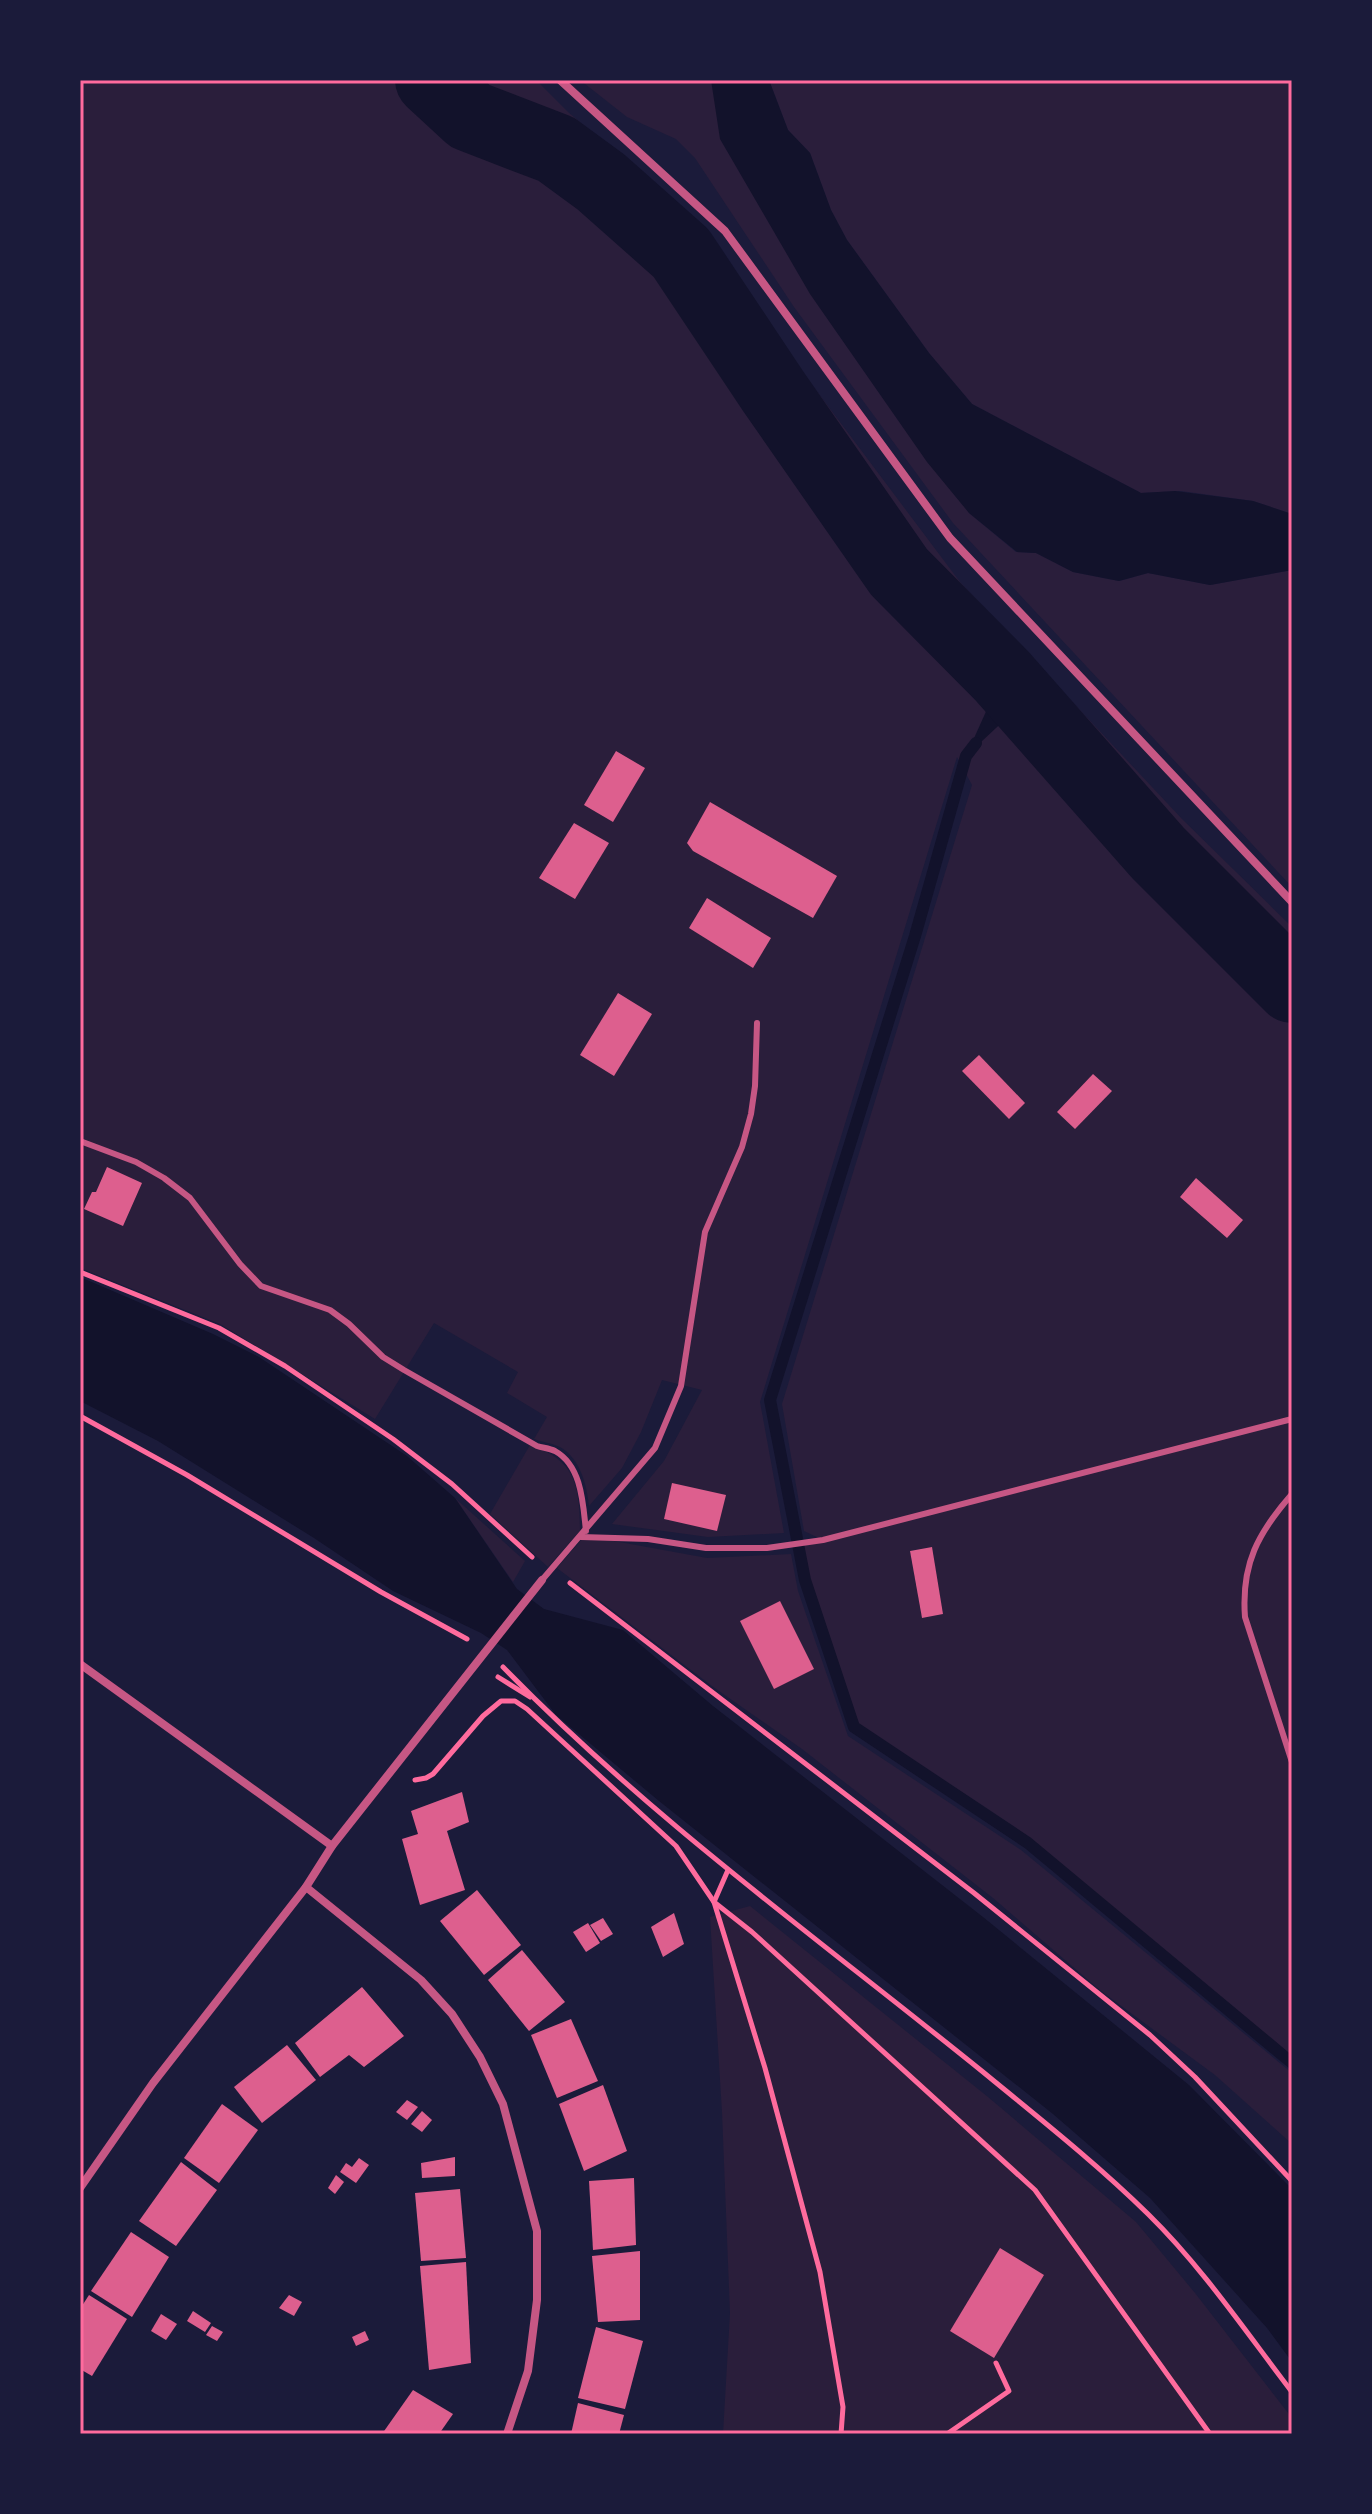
<svg xmlns="http://www.w3.org/2000/svg" width="1372" height="2514" viewBox="0 0 1372 2514" font-family="Bitter,serif">
	<rect width="100%" height="100%" fill="#1b1b3a"/>
	<g fill="#2a1e3b" fill-rule="evenodd">
		<path d="M80,80H408L472,140L546,162L615,217L671,274L779,438L888,578L1121,825L1292,997V2056L1028,1840L857,1726L808,1581L801,1545L823,1540L804,1531L782,1404L972,785L957,757L760,1402L784,1533L708,1537L612,1524L664,1461L702,1390L662,1380L641,1432L622,1468L589,1506C587,1485 580,1458 560,1447C552,1443 542,1442 534,1439L547,1417L507,1393L518,1372L434,1323L375,1419L220,1324L80,1268ZM931,1547L943,1614L922,1618L910,1551Z"/>
		<polygon points="454,80 536,80 568,112 657,188 706,238 761,317 960,582 1182,819 1292,927 1292,962 1175,848 890,541 742,329 691,246 646,201 577,145 505,111 476,101"/>
		<polygon points="580,80 712,80 969,513 1016,552 1036,553 1073,572 1119,581 1148,573 1210,585 1292,570 1292,887 953,523 794,307 695,158 676,139 627,117"/>
		<polygon points="769,80 1292,80 1292,514 1253,501 1181,491 1141,493 972,404 929,353 847,240 831,210 810,153 788,130"/>
		<path d="M530,1445C577,1461 579,1486 580,1531L548,1567L490,1514Z"/>
		<polygon points="455,1498 525,1561 513,1582"/>
		<polygon points="592,1537 707,1558 791,1554 798,1591 848,1736 1021,1850 1292,2073 1292,2144 1215,2075 1101,1991 993,1898 802,1749 712,1686 557,1568 582,1539"/>
		<polygon points="750,1906 988,2097 1136,2222 1195,2293 1292,2418 1292,2434 723,2434 730,2313 722,2112 710,1917"/>
	</g>
	<g fill="#12122b">
		<polygon points="711,80 769,80 788,130 810,153 831,210 847,240 929,353 972,404 1141,493 1175,491 1253,501 1292,514 1292,570 1210,585 1148,573 1119,581 1073,572 1036,553 1017,552 969,513 927,462 810,294 720,139"/>
		<polygon points="1002,676 1024,702 966,756"/>
		<polygon points="80,1277 213,1334 259,1357 407,1456 455,1498 517,1589 544,1609 623,1630 713,1706 983,1917 1189,2085 1292,2189 1292,2362 1267,2328 1150,2198 1053,2114 659,1801 556,1715 507,1650 481,1633 393,1591 314,1538 158,1441 80,1401"/>
	</g>
	<g fill="none" stroke-linecap="round" stroke-linejoin="round">
		<polyline stroke="#12122b" stroke-width="12" points="976,743 966,756 915,936 770,1400 805,1580 854,1727 1028,1843 1292,2063"/>
		<polyline stroke="#12122b" stroke-width="72" points="431,80 470,116 556,149 601,182 681,253 773,391 899,572 1002,676 1158,853 1292,987"/>
	</g>
	<g fill="#dd5f8e">
		<polygon points="616,751 645,768 613,822 584,805"/>
		<polygon points="710,802 837,876 813,918 693,851 687,843"/>
		<polygon points="574,823 609,843 575,899 539,878"/>
		<polygon points="707,898 771,938 753,968 689,928"/>
		<polygon points="618,993 652,1014 614,1076 580,1055"/>
		<polygon points="979,1055 1025,1103 1009,1119 962,1071"/>
		<polygon points="1093,1074 1112,1091 1075,1129 1057,1112"/>
		<polygon points="107,1167 142,1183 123,1226 84,1209 92,1192 96,1192"/>
		<polygon points="1196,1178 1243,1220 1227,1238 1180,1197"/>
		<polygon points="672,1483 726,1495 717,1531 664,1519"/>
		<polygon points="932,1547 943,1614 922,1618 910,1551"/>
		<polygon points="780,1601 814,1669 774,1689 740,1621"/>
		<polygon points="462,1792 469,1822 447,1831 465,1890 420,1905 402,1839 418,1834 411,1811"/>
		<polygon points="477,1890 521,1945 484,1975 440,1921"/>
		<polygon points="674,1913 684,1944 663,1957 651,1927"/>
		<polygon points="603,1918 613,1934 601,1941 590,1925"/>
		<polygon points="588,1923 600,1943 586,1952 573,1932"/>
		<polygon points="522,1950 565,2002 529,2031 488,1980"/>
		<polygon points="362,1987 404,2036 364,2067 349,2055 320,2077 295,2043"/>
		<polygon points="571,2019 598,2081 557,2098 531,2035"/>
		<polygon points="287,2045 316,2080 262,2123 234,2087"/>
		<polygon points="603,2085 627,2151 584,2171 559,2104"/>
		<polygon points="407,2100 418,2107 407,2120 396,2112"/>
		<polygon points="222,2104 258,2130 219,2183 184,2158"/>
		<polygon points="422,2111 432,2120 422,2132 411,2124"/>
		<polygon points="455,2157 455,2176 422,2178 421,2163"/>
		<polygon points="359,2158 369,2165 356,2183 340,2172 346,2163 352,2167"/>
		<polygon points="181,2162 217,2190 176,2246 139,2221"/>
		<polygon points="336,2175 344,2182 335,2194 328,2188"/>
		<polygon points="634,2178 636,2245 593,2250 589,2181"/>
		<polygon points="460,2189 466,2258 421,2261 415,2193"/>
		<polygon points="131,2232 169,2257 132,2317 91,2291"/>
		<polygon points="1000,2248 1044,2275 994,2358 950,2331"/>
		<polygon points="640,2251 640,2320 598,2322 592,2256"/>
		<polygon points="466,2262 471,2363 429,2370 420,2266"/>
		<polygon points="89,2295 127,2319 92,2376 80,2369 80,2309"/>
		<polygon points="289,2295 302,2302 294,2316 279,2308"/>
		<polygon points="193,2311 211,2323 205,2332 187,2321"/>
		<polygon points="161,2314 177,2324 166,2340 151,2331"/>
		<polygon points="212,2326 223,2332 217,2341 206,2335"/>
		<polygon points="596,2327 643,2341 625,2409 578,2398"/>
		<polygon points="365,2331 369,2340 356,2346 352,2337"/>
		<polygon points="413,2390 453,2414 439,2434 382,2434"/>
		<polygon points="578,2403 624,2415 619,2434 571,2434"/>
	</g>
	<g fill="none" stroke-linecap="round" stroke-linejoin="round">
		<g stroke="#ff6b9d" stroke-width="5">
			<polyline points="80,1272 219,1328 285,1366 393,1439 452,1484 532,1557"/>
			<polyline points="80,1416 187,1475 381,1592 467,1639"/>
			<polyline points="570,1583 974,1893 1150,2035 1195,2077 1292,2181"/>
			<path d="M503,1667C650,1818 820,1940 983,2072C1039,2118 1096,2163 1148,2214C1202,2267 1246,2332 1292,2392"/>
			<polyline points="498,1677 530,1697"/>
			<polyline points="415,1780 426,1778 433,1774 483,1716 501,1701 515,1701 527,1709 676,1846 714,1902 752,1932 1035,2190 1210,2434"/>
			<polyline points="728,1870 714,1902 765,2068 820,2272 843,2407 841,2434"/>
			<polyline points="947,2434 1009,2391 996,2363"/>
		</g>
		<g stroke="#c65784" stroke-width="6">
			<path d="M80,1141L136,1162L164,1178L190,1198L240,1264L261,1286L330,1310L349,1324L383,1357L404,1370L537,1446C543,1448 549,1448 555,1451C582,1466 583,1504 586,1531"/>
			<path d="M1292,1494C1258,1533 1241,1564 1245,1617L1292,1762"/>
			<polyline points="581,1537 648,1539 706,1548 767,1548 823,1540 1292,1419"/>
			<polyline points="542,1580 655,1448 681,1386 705,1232 742,1147 751,1114 755,1086 757,1023"/>
		</g>
		<g stroke="#c65784" stroke-width="8">
			<polyline points="560,80 725,231 950,538 1292,902"/>
			<polyline points="80,1664 332,1846"/>
			<polyline points="306,1887 421,1980 452,2014 480,2057 503,2104 537,2231 537,2300 528,2371 507,2434"/>
			<polyline points="80,2188 153,2083 306,1887 332,1846 542,1580"/>
		</g>
	</g>
	<rect width="1372" height="2514" fill="none" stroke="#1b1b3a" stroke-width="164"/>
	<rect x="82" y="82" width="1208" height="2350" fill="none" stroke="#ff6b9d" stroke-width="3"/>
</svg>
